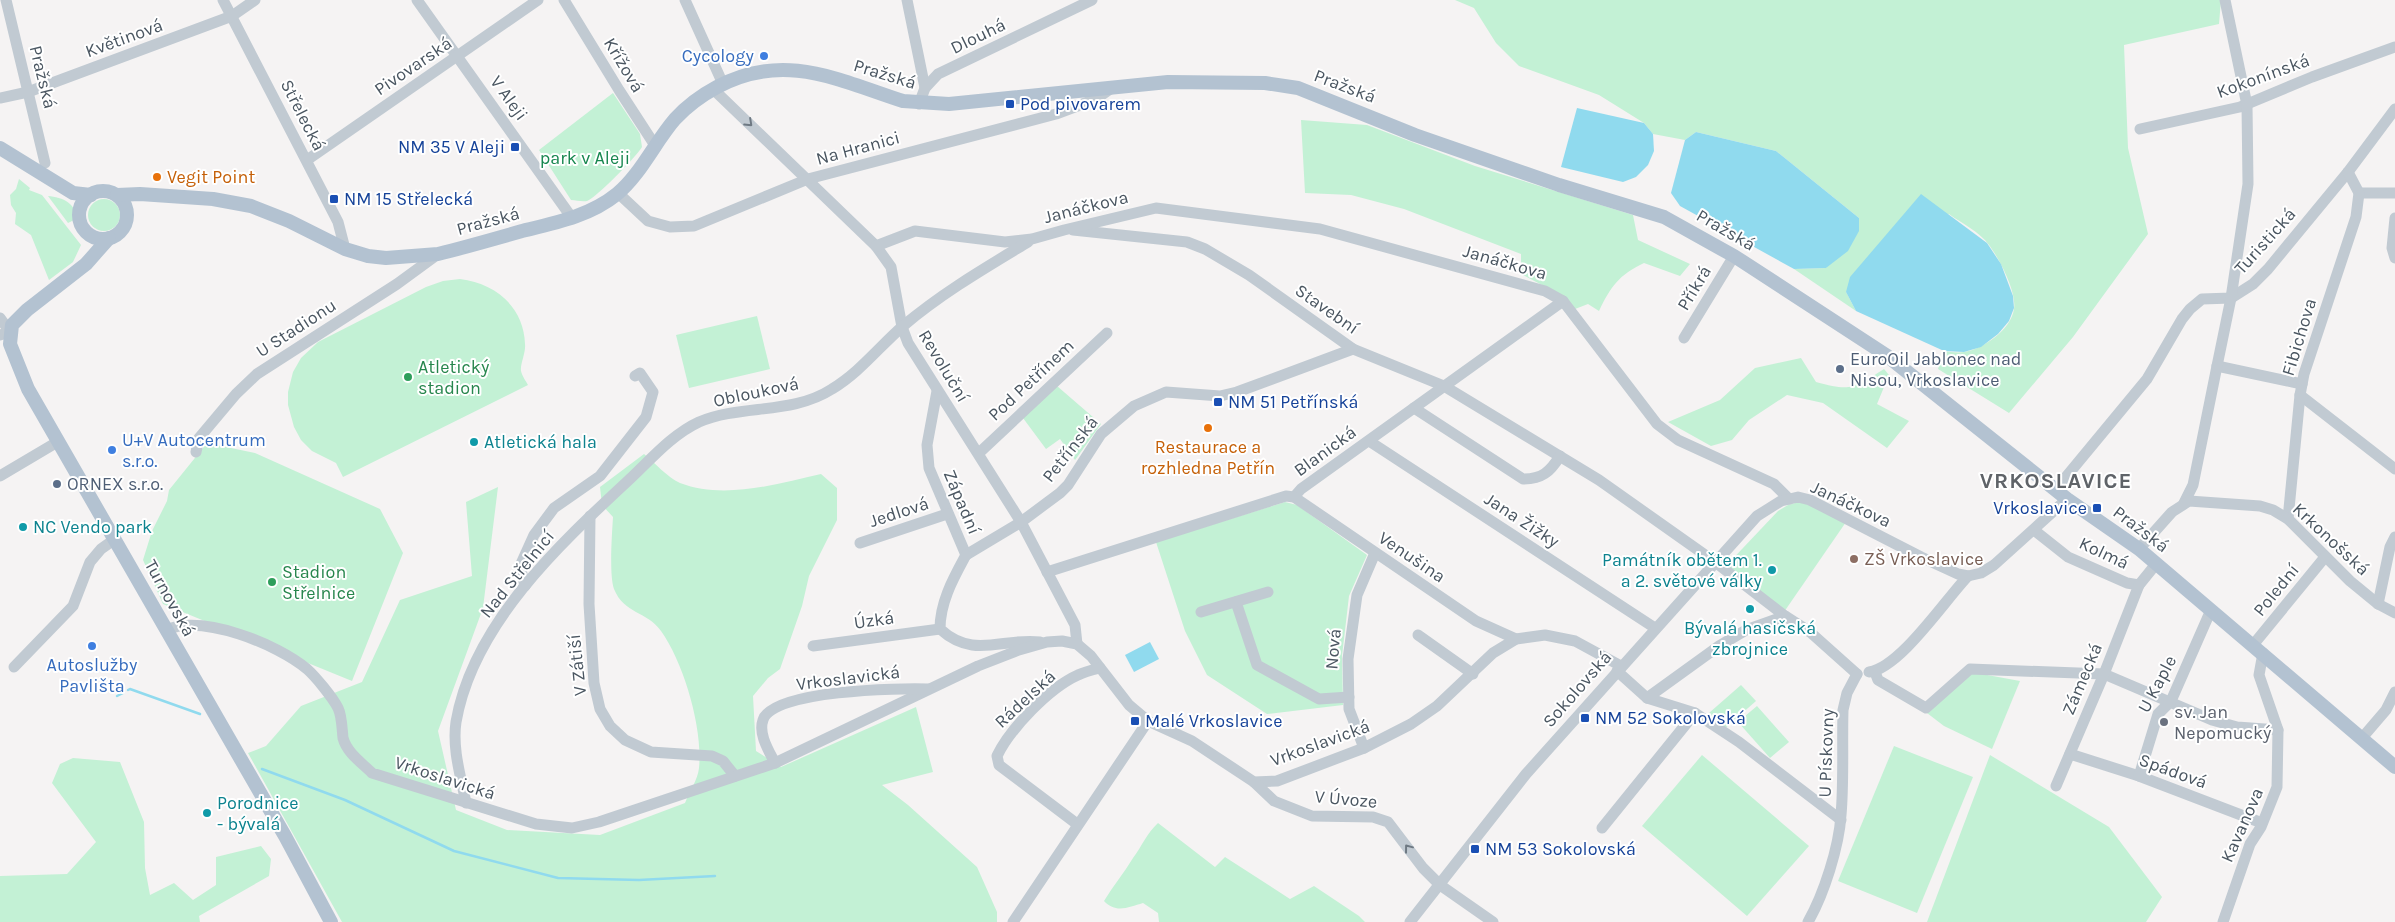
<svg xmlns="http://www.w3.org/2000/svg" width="2395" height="922" viewBox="0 0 2395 922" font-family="Karla,sans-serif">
	<rect width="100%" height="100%" fill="#f5f3f3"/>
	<g fill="#c3f1d5">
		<path d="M1455,0H2221L2219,24L2124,45L2128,148L2148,234L2073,337L2009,413L1938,369L1944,351C1950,352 1958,353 1964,352C1983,349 2011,330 2014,309C2017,292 1999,258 1989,245C1980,232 1961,223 1949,214L1846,292L1856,311L1794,269L1826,268L1859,218L1776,151L1696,132L1685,140L1653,134L1644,123L1599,95L1519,66L1496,43L1474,8Z"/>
		<path d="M613,93L640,134L642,147C637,156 596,198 587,201C582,202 576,200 571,200L539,150Z"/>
		<path d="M1301,120L1367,125L1475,166L1633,215L1638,240L1690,264L1680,276L1644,263C1619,275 1611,286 1599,311L1588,304L1575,309L1557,293L1521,274V254L1404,209L1351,195L1305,193Z"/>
		<polygon points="19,179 30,188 29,190 42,195 81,245 73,262 49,280 31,235 15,224 16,213 11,205 10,195 16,189"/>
		<path d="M48,196C62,197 79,204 74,220L68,223Z"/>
		<circle cx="104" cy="215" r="16"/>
		<path d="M460,279C495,283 524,307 525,344C526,353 520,364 521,371C522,376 526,381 528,385L343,477L336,463L312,451L301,440L294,427L288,405V392L293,372L301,358L318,342L426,287L443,281Z"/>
		<polygon points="757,316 770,369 689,388 676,335"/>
		<path d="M1801,358L1816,382C1852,392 1854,388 1884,369L1889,375L1877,404L1909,421L1887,448L1823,403L1787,395L1749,420L1732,440L1711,446L1668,422L1720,400L1755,368Z"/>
		<polygon points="1057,386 1101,424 1075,460 1060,439 1046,449 1023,418"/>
		<polygon points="207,443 255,453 380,509 403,553 352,681 163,604 143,560 152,531 167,501 169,490"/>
		<path d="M644,454C655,463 667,477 680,483C724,500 777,484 821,474L837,488V520L809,576L802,606L780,669L768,678L753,696L756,751L781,767L916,707L933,772L882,785L908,805L977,867L997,912V922H342L248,753L266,746L301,706L362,682L400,600L472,576L466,502L498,487L483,608L438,731L456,810L507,830L600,835L685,803C689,793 698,779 699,768C703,729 684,663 661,631C647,611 624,614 614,589C609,575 612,534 613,517L602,505L600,487Z"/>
		<polygon points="1285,502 1297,505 1367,555 1349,596 1342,656 1343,705 1267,714 1207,675 1185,631 1156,542"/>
		<polygon points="1799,502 1807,503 1846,522 1784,612 1725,567 1778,511 1788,505"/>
		<polygon points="1971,672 2020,681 1992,749 1944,726 1927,713"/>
		<polygon points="1741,685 1756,701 1723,730 1709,713"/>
		<polygon points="1757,706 1789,742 1770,758 1738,722"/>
		<polygon points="1894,746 1973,777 1917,913 1838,881"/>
		<polygon points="1702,755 1809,846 1747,916 1642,826"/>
		<polygon points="1990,755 2109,827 2162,897 2146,922 1927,922"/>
		<polygon points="73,758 120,762 144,822 145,868 150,895 174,883 193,900 216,885 216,857 261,846 271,859 269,876 199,916 200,922 0,922 0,876 67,874 96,842 52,783 60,764"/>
		<path d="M1158,823L1215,867L1225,857L1290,899L1314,886L1359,916L1365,922H1159L1158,913L1143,903C1129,907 1116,914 1104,901C1113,886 1124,873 1133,858C1142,846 1147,833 1158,823Z"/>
	</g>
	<g fill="#90daee">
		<polygon points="1577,108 1644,123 1653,134 1654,151 1648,165 1636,177 1623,182 1561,167"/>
		<polygon points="1696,132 1776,151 1859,218 1859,231 1848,251 1826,268 1794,269 1680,206 1671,193 1685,140"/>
		<polygon points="1921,194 1987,243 2001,264 2013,296 2014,308 2009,321 1998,334 1981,347 1964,352 1944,351 1856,311 1846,292 1850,277"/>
		<polygon points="1150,642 1159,659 1134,672 1125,655"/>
	</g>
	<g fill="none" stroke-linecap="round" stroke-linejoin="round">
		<g stroke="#90daee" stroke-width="2.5">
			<polyline points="128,690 130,689 200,714"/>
			<polyline points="117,696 123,693"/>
			<polyline points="262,769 345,800 454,851 558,878 639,880 715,876"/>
		</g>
		<g stroke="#c1cad2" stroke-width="11">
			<polyline points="6,0 45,163"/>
			<polyline points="223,0 338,222 345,249"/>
			<polyline points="417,0 572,218"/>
			<polyline points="564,0 619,90 656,147"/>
			<polyline points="685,0 723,84"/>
			<polyline points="907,0 925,88"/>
			<polyline points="713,89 876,246 891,267 902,327 908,343 1021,522 1075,625 1077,644"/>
			<polyline points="0,98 28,92 232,16 255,0"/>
			<polyline points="919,104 925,88 938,74 1092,0"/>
			<polyline points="2140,129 2240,107 2312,77 2395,47"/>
			<polyline points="307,160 538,0"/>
			<polyline points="618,193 648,221 670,227 694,226 808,179 1056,114 1096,99 1113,87"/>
			<polyline points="2359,193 2395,193"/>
			<polyline points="2395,218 2392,248 2395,258"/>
			<polyline points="1073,230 1187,242 1205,249 1249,275 1353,349 1444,386 1599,480 1715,562 1785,616"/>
			<polyline points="876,246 915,231 1005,242 1032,239 1064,230 1156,208 1320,229 1545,291 1563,301 1657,424 1678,440 1774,484 1789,499"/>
			<polyline points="0,318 10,332 0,335"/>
			<polyline points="1684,338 1734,256"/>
			<polyline points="2217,366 2302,384"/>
			<polyline points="937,391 927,445 929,468 966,555"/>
			<polyline points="2300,395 2395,469"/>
			<path d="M1414,408L1523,479C1542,479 1550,472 1560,456"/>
			<polyline points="1369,441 1655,628"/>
			<polyline points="196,452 199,438 236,394 257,374 397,284 438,254"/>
			<polyline points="979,453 1107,333"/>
			<polyline points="0,476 59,441"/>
			<polyline points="2056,489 2147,379 2182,319 2190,309 2202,299 2231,298 2253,284 2268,269 2348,172 2395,109"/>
			<polyline points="1294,497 1301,489 1563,301"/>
			<polyline points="2184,503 2193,485 2217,366 2231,298 2248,184 2247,105 2225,0"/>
			<polyline points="590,516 589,604 594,683 600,709 610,726 625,740 651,752 712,756 723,761 735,776"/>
			<polyline points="2288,519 2300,395 2304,374 2356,217 2359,193 2348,172"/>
			<polyline points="2034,530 2068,557 2127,583 2139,585"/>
			<polyline points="860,543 947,514"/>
			<polyline points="2139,549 2172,512 2189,501 2260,506 2273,510 2288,519 2350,581 2378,604 2395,613"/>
			<polyline points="966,555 1021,522 1060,493 1068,485 1101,434 1134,406 1166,392 1220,396 1237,392 1353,349"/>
			<path d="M966,555C953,579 940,602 940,629C974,660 1003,637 1040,642"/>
			<polyline points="1047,572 1286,496 1294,497 1476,621 1516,639"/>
			<polyline points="525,586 520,566 534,535 554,508 600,476 646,417 653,392 640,373 635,376"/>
			<polyline points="1236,602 1257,665 1319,699 1349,697"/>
			<polyline points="2378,604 2390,547 2395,537"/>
			<polyline points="1201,612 1268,592"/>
			<path d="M166,630C203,614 277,644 307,669C316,677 333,698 338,708C342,716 342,729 343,738C347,753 362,763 372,773L536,824L572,828L599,822L775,763L978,666L1019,650L1047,642L1062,641L1077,644L1091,656L1129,705L1148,721L1192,741L1254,782L1277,781L1364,748L1411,724L1437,706L1493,653L1516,639L1545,635L1575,641L1621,666"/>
			<polyline points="1418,635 1473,674"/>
			<polyline points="2253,645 2325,557"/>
			<polyline points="813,646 940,629"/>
			<polyline points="14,667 73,606 90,562 101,549 115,539"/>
			<polyline points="1617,671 1647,698 1719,646 1746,630 1785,616 1810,632 1857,674"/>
			<path d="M1869,672C1900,668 1945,600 1968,576"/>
			<polyline points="1875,672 1878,680 1926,708 1970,669 2104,674 2212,720 2237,727 2278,730"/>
			<polyline points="1647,698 1695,713 1739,742 1841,820"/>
			<polyline points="2362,738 2386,710 2395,692"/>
			<polyline points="1364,748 1349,709 1348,659 1357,595 1375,553"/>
			<polyline points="2070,754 2139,776 2262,823"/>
			<path d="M775,763C769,751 758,734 763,720C772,690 900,688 928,689"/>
			<polyline points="2139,776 2158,714 2171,701 2211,610"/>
			<polyline points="1254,782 1274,801 1312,816 1373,817 1388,822 1423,868 1440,885 1493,922"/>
			<polyline points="2056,786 2104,674 2139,585 2156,564"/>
			<path d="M466,803C461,777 452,749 456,722C473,623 562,542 632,477C652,458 673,434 699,422C741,404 792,415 832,389C859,373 879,347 903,326C942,293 985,268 1028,242"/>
			<path d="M1077,824L999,765L997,756C1010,729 1049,688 1078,675C1084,672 1092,670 1100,668"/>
			<polyline points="1602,828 1695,713"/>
			<polyline points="1013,922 1148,721"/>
			<polyline points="1410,922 1526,774 1757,516 1781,501 1798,497 1810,500 1921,557 1958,574 1968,576 1981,573 1994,565 2067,499"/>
			<path d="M1808,922C1824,894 1839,847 1841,815C1844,781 1842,745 1843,710L1847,693L1857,674"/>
			<polyline points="2223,922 2250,844 2261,827 2277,787 2278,730 2259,675 2263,653"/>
		</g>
		<g stroke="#b3c2d1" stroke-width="14">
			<polyline points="0,148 73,193 91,195"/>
			<circle cx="103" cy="215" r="24"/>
			<path d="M117,195L140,194L213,199L251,206L289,221L345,249L368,256L386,258L438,254C466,247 494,239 522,231C555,223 590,216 617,194C641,174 655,142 675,119C687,106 702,95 717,87C784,51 838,80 903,101L949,104L1168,82L1265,83L1298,88L1415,135L1559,185L1664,217L1734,256L1886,355L2067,499L2139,549L2395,767"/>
			<polyline points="109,238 86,264 27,310 12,325 10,344 28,389 285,836 331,922"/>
		</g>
	</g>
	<defs><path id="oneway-chevron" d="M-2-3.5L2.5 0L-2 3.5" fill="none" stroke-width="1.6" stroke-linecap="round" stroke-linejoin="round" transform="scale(1.25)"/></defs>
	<g stroke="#6e7983">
		<use href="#oneway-chevron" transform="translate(749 123) rotate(43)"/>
		<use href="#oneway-chevron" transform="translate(1408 848) rotate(-127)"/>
	</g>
	<g fill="#3f7fe0" stroke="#fff" stroke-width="2">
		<circle cx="764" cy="56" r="5"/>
		<circle cx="112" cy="450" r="5"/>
		<circle cx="92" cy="646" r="5"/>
	</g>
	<g fill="#1a4fb4" stroke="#fff" stroke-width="2">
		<rect x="1005" y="99" width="10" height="10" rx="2.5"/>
		<rect x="510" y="142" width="10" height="10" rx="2.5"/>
		<rect x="329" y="194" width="10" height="10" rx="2.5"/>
		<rect x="1213" y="397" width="10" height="10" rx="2.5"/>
		<rect x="2092" y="503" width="10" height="10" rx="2.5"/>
		<rect x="1580" y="713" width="10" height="10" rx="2.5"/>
		<rect x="1130" y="716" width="10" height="10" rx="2.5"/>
		<rect x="1470" y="844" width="10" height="10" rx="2.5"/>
	</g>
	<g fill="#e8710a" stroke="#fff" stroke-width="2">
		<circle cx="157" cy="177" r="5"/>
		<circle cx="1208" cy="428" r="5"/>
	</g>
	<g fill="#5c6f8a" stroke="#fff" stroke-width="2">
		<circle cx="1840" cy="369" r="5"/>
		<circle cx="57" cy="484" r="5"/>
	</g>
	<g fill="#2e9e5b" stroke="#fff" stroke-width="2">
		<circle cx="408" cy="377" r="5"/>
		<circle cx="272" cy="582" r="5"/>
	</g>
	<g fill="#0f9aa8" stroke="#fff" stroke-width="2">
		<circle cx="474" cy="442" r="5"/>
		<circle cx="23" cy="527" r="5"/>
		<circle cx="1772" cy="570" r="5"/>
		<circle cx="1750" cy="609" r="5"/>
		<circle cx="207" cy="813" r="5"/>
	</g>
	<circle fill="#8d6e63" stroke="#fff" stroke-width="2" cx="1854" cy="559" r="5"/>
	<circle fill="#6b7280" stroke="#fff" stroke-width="2" cx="2164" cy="722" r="5"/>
	<g text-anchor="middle" stroke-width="4" stroke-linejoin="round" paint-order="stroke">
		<g font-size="18" fill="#4a5661" stroke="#fff">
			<text transform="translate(978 36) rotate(-26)" y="6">Dlouhá</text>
			<text transform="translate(124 38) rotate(-20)" y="6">Květinová</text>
			<text transform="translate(624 65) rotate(59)" y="6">Křížová</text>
			<text transform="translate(413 66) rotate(-34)" y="6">Pivovarská</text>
			<text transform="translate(885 74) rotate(17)" y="6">Pražská</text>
			<text transform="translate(2263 76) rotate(-20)" y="6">Kokonínská</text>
			<text transform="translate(43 77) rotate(76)" y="6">Pražská</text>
			<text transform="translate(1345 86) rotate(21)" y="6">Pražská</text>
			<text transform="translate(509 98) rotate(54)" y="6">V Aleji</text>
			<text transform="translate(303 115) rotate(63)" y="6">Střelecká</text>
			<text transform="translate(858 148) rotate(-15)" y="6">Na Hranici</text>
			<text transform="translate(1086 207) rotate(-14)" y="6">Janáčkova</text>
			<text transform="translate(488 221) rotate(-15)" y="6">Pražská</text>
			<text transform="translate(1726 230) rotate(30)" y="6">Pražská</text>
			<text transform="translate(2265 241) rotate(-48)" y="6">Turistická</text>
			<text transform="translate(1505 262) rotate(16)" y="6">Janáčkova</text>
			<text transform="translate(1694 288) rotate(-59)" y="6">Příkrá</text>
			<text transform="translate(1327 309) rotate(35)" y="6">Stavební</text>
			<text transform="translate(296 328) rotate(-33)" y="6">U Stadionu</text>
			<text transform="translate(2299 337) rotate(-73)" y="6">Fibichova</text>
			<text transform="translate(944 366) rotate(59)" y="6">Revoluční</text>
			<text transform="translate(1031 380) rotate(-43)" y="6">Pod Petřínem</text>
			<text transform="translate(756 392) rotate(-12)" y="6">Oblouková</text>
			<text transform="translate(1070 449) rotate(-52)" y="6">Petřínská</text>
			<text transform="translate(1325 451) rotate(-36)" y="6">Blanická</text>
			<text transform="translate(962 502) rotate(67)" y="6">Západní</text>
			<text transform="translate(1851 504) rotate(25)" y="6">Janáčkova</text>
			<text transform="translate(899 512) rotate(-18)" y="6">Jedlová</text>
			<text transform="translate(1522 520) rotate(33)" y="6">Jana Žižky</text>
			<text transform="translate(2141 529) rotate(37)" y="6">Pražská</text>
			<text transform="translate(2331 539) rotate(43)" y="6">Krkonošská</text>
			<text transform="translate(2104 553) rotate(25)" y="6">Kolmá</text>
			<text transform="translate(1412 557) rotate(34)" y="6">Venušina</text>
			<text transform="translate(517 574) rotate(-51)" y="6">Nad Střelnicí</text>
			<text transform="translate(2276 590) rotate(-51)" y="6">Polední</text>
			<text transform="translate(170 598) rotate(61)" y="6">Turnovská</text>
			<text transform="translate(874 620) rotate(-8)" y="6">Úzká</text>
			<text transform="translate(1333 649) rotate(-85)" y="6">Nová</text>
			<text transform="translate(577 665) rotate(-96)" y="6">V Zátiší</text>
			<text transform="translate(848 678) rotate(-7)" y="6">Vrkoslavická</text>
			<text transform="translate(2082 679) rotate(-67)" y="6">Zámecká</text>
			<text transform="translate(2157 684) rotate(-62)" y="6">U Kaple</text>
			<text transform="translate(1577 689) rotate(-49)" y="6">Sokolovská</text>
			<text transform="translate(1025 699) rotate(-43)" y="6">Rádelská</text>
			<text transform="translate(1320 743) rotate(-20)" y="6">Vrkoslavická</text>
			<text transform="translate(1826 753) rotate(-88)" y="6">U Pískovny</text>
			<text transform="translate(2173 771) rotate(20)" y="6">Spádová</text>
			<text transform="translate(445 778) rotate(18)" y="6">Vrkoslavická</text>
			<text transform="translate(1346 799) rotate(5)" y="6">V Úvoze</text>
			<text transform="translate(2242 825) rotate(-66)" y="6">Kavanova</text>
		</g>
		<g font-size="18" fill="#366cbe" stroke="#fff" text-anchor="end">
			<text x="754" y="62">Cycology</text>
			<text x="122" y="446" text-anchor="start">U+V Autocentrum<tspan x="122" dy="21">s.r.o.</tspan></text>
			<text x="92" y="671" text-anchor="middle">Autoslužby<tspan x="92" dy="21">Pavlišta</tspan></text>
		</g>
		<g font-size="18" fill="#164399" stroke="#fff" text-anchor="start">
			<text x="1020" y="110">Pod pivovarem</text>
			<text x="505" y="153" text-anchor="end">NM 35 V Aleji</text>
			<text x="344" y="205">NM 15 Střelecká</text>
			<text x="1228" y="408">NM 51 Petřínská</text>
			<text x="2087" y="514" text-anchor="end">Vrkoslavice</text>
			<text x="1595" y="724">NM 52 Sokolovská</text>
			<text x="1145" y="727">Malé Vrkoslavice</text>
			<text x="1485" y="855">NM 53 Sokolovská</text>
		</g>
		<g font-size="18" fill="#17864f" stroke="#fff">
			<text x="585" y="164">park v Aleji</text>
		</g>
		<g font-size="18" fill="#c56008" stroke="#fff" text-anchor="start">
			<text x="167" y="183">Vegit Point</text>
			<text x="1208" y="453" text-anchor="middle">Restaurace a<tspan x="1208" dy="21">rozhledna Petřín</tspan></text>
		</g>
		<g font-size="18" fill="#4e5e75" stroke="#fff" text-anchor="start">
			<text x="1850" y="365">EuroOil Jablonec nad<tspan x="1850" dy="21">Nisou, Vrkoslavice</tspan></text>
			<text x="67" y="490">ORNEX s.r.o.</text>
		</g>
		<g font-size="18" fill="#27864d" stroke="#fff" text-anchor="start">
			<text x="418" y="373">Atletický<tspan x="418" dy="21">stadion</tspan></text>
			<text x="282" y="578">Stadion<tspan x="282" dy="21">Střelnice</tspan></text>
		</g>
		<g font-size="18" fill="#0d838f" stroke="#fff" text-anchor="start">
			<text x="484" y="448">Atletická hala</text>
			<text x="33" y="533">NC Vendo park</text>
			<text x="1762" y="566" text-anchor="end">Památník obětem 1.<tspan x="1762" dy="21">a 2. světové války</tspan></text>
			<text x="1750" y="634" text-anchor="middle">Bývalá hasičská<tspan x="1750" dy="21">zbrojnice</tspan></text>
			<text x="217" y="809">Porodnice<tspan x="217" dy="21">- bývalá</tspan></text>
		</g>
		<g font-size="18" fill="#785e54" stroke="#fff" text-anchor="start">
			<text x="1864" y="565">ZŠ Vrkoslavice</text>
		</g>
		<g font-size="18" fill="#5b616d" stroke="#fff" text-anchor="start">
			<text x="2174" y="718">sv. Jan<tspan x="2174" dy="21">Nepomucký</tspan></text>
		</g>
		<g font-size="22" font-weight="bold" letter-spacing="1" fill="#5f6368" stroke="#fff">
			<text x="2056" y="488">VRKOSLAVICE</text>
		</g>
	</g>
</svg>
